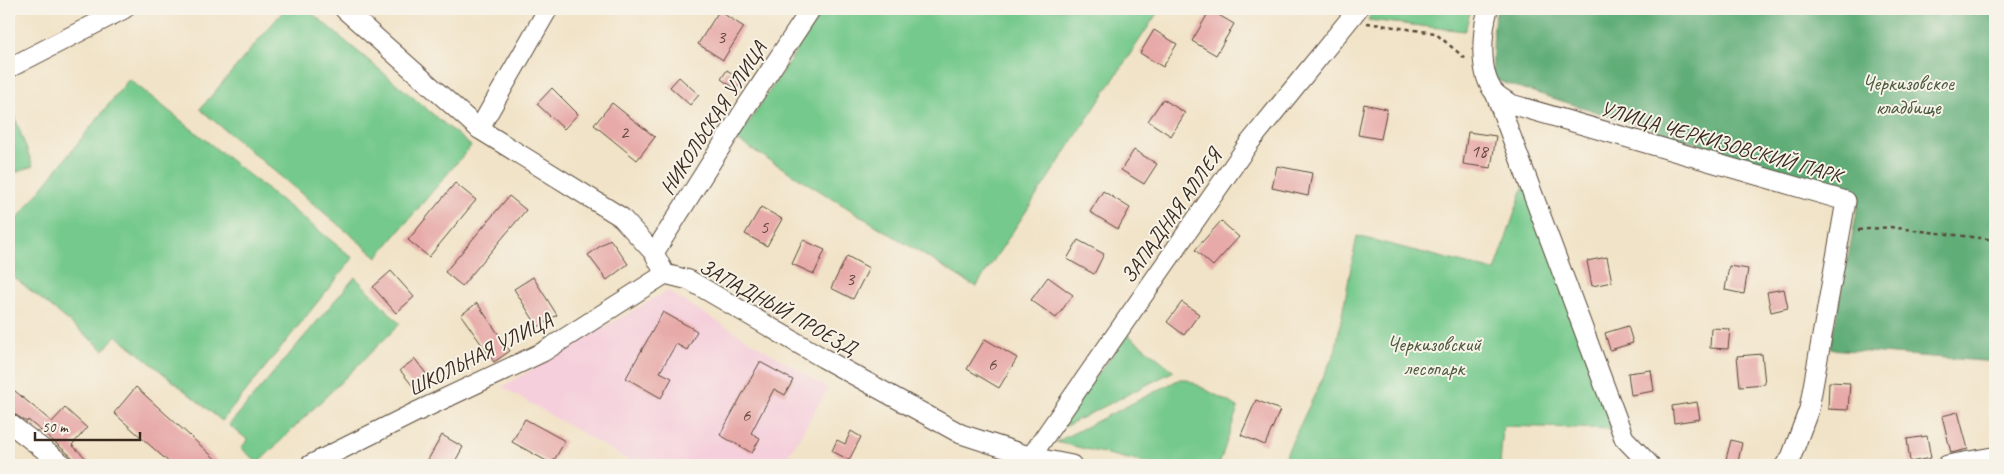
<svg xmlns="http://www.w3.org/2000/svg" width="2004" height="474" viewBox="0 0 2004 474" font-family="Caveat,sans-serif">
	<rect width="100%" height="100%" fill="#f7f3e8"/>
	<filter id="ink" filterUnits="userSpaceOnUse"><feTurbulence type="fractalNoise" baseFrequency=".02" numOctaves="2"/><feDisplacementMap in="SourceGraphic" scale="10" xChannelSelector="R" yChannelSelector="G"/><feConvolveMatrix kernelMatrix="1 2 1 2 8 2 1 2 1" color-interpolation-filters="sRGB"/></filter>
	<filter id="wash" filterUnits="userSpaceOnUse"><feTurbulence type="fractalNoise" baseFrequency=".0096" numOctaves="4" result="noise"/><feDisplacementMap in="SourceGraphic" scale="20" xChannelSelector="R" yChannelSelector="G"/><feGaussianBlur stdDeviation="1.12" result="paint"/><feColorMatrix in="noise" values="0 0 0 0 0 0 0 0 0 0 0 0 0 0 0 0 0 1.4 0 .05"/><feComposite in="paint" operator="in"/></filter>
	<g filter="url(#wash)">
		<rect width="100%" height="100%" fill="#f1e3c7"/>
		<polygon fill="#f5cfdb" points="667,291 828,388 783,465 637,465 502,387"/>
		<g fill="#75c98c" stroke="#587a55">
			<polygon points="285,9 307,9 471,146 377,257 200,109"/>
			<polygon points="824,9 1160,9 976,287 737,140"/>
			<polygon points="1374,9 1471,9 1465,31 1368,20"/>
			<polygon points="129,79 353,258 222,421 116,335 104,350 9,273 9,229"/>
			<polygon points="9,102 33,166 9,175"/>
			<polygon points="1529,170 1615,429 1503,426 1500,465 1281,465 1335,352 1357,236 1495,271"/>
			<polygon points="355,277 400,324 258,463 241,448 248,440 229,425"/>
			<polygon points="1128,335 1174,371 1052,433"/>
			<polygon points="1180,379 1186,379 1238,407 1219,465 1154,465 1056,442"/>
		</g>
		<polygon fill="#60ad78" stroke="#4e6c4b" points="1497,9 1995,9 1995,362 1830,349 1860,195 1492,79 1494,24"/>
		<g id="blocks">
			<g fill="#e7aaa9">
				<polygon points="1210,10 1234,24 1216,55 1192,41"/>
				<polygon points="719,11 744,27 723,60 698,44"/>
				<polygon points="1154,30 1177,44 1163,67 1140,53"/>
				<polygon points="727,70 742,80 736,89 721,79"/>
				<polygon points="679,77 699,95 690,105 670,87"/>
				<polygon points="552,88 578,114 564,129 537,104"/>
				<polygon points="1163,99 1185,113 1171,136 1148,121"/>
				<polygon points="612,103 655,137 637,160 594,125"/>
				<polygon points="1364,104 1387,109 1381,139 1358,135"/>
				<polygon points="1468,132 1496,136 1491,168 1463,164"/>
				<polygon points="1134,150 1157,164 1144,184 1121,170"/>
				<polygon points="1277,166 1312,173 1308,196 1272,188"/>
				<polygon points="455,183 476,200 429,257 408,240"/>
				<polygon points="1103,191 1130,208 1118,229 1090,212"/>
				<polygon points="509,196 526,210 462,286 445,272"/>
				<polygon points="761,207 782,219 767,246 745,234"/>
				<polygon points="1221,221 1239,237 1213,266 1195,250"/>
				<polygon points="610,239 628,264 607,280 588,255"/>
				<polygon points="803,240 825,250 814,274 792,264"/>
				<polygon points="1078,240 1104,254 1094,274 1067,259"/>
				<polygon points="847,256 869,268 853,299 831,288"/>
				<polygon points="1607,257 1612,282 1592,286 1587,261"/>
				<polygon points="1729,266 1748,269 1744,294 1725,290"/>
				<polygon points="391,271 414,297 396,313 373,287"/>
				<polygon points="533,277 557,315 538,327 514,289"/>
				<polygon points="1048,277 1073,295 1056,318 1031,300"/>
				<polygon points="1784,289 1788,308 1771,312 1767,292"/>
				<polygon points="1182,302 1199,314 1184,335 1167,322"/>
				<polygon points="477,303 510,351 494,362 461,315"/>
				<polygon points="663,312 697,331 687,350 676,344 660,372 672,378 661,398 626,378"/>
				<polygon points="1628,326 1633,343 1610,350 1605,333"/>
				<polygon points="1711,328 1730,329 1728,349 1710,348"/>
				<polygon points="985,339 1017,358 999,388 967,369"/>
				<polygon points="1762,354 1765,384 1740,386 1737,356"/>
				<polygon points="415,359 433,383 419,394 400,370"/>
				<polygon points="760,362 793,380 785,395 774,389 751,433 760,438 752,453 720,435"/>
				<polygon points="1651,370 1654,391 1631,395 1628,373"/>
				<polygon points="1829,382 1850,383 1848,410 1828,409"/>
				<polygon points="9,386 52,422 65,408 87,428 72,445 88,460 83,465 79,465 71,456 28,420 27,422 9,411"/>
				<polygon points="136,387 211,455 222,465 172,465 114,413"/>
				<polygon points="1256,400 1280,410 1265,445 1241,435"/>
				<polygon points="1697,402 1700,419 1674,423 1672,406"/>
				<polygon points="1958,412 1968,449 1951,453 1942,416"/>
				<polygon points="525,419 565,441 552,464 512,442"/>
				<polygon points="851,431 861,437 849,460 832,451 837,440 845,444"/>
				<polygon points="442,435 463,447 453,465 425,465"/>
				<polygon points="1927,436 1931,458 1910,462 1907,439"/>
				<polygon points="1731,440 1742,443 1738,462 1726,459"/>
			</g>
		</g>
	</g>
	<g filter="url(#ink)">
		<use href="#blocks" fill-opacity="0" stroke="#564637" stroke-width="1"/>
		<g fill="none" stroke-linecap="round" stroke-linejoin="round">
			<g stroke="#564637" stroke-width="21">
				<g id="minor">
					<polyline points="344,9 479,129 621,217 654,253 665,274 689,280 823,358 961,434 1032,457 1072,465"/>
					<path d="M1488,9C1482,32 1478,74 1495,93C1499,97 1506,101 1511,104L1846,201L1809,409L1790,460L1785,465"/>
					<polyline points="9,68 124,9"/>
					<polyline points="1495,93 1624,438 1650,465"/>
					<polyline points="479,129 548,9"/>
					<polyline points="654,253 748,104 811,9"/>
					<polyline points="9,423 64,465"/>
					<polyline points="310,465 414,413 543,352 665,274"/>
					<polyline points="1025,465 1250,142 1358,9"/>
					<polyline points="1947,465 1992,457"/>
				</g>
			</g>
			<g stroke="#564637" stroke-width="2.5" stroke-dasharray="4 4" stroke-linecap="butt">
				<polyline points="1367,23 1435,33 1466,59"/>
				<polyline points="1858,230 1890,227 1995,240"/>
			</g>
			<use href="#minor" stroke="#fff" stroke-width="19"/>
		</g>
	</g>
	<g text-anchor="middle" stroke-width="4" stroke-linejoin="round" paint-order="stroke">
		<g font-size="19" fill="#664a41">
			<text x="721" y="43">3</text>
			<text x="624" y="138">2</text>
			<text x="1479" y="157">18</text>
			<text x="764" y="233">5</text>
			<text x="850" y="285">3</text>
			<text x="992" y="370">6</text>
			<text x="746" y="421">6</text>
		</g>
		<g font-size="21" fill="#4c5a3f" stroke="#f7f3e8">
			<text x="1908" y="90">Черкизовское<tspan x="1908" dy="24">кладбище</tspan></text>
			<text x="1434" y="351">Черкизовский<tspan x="1434" dy="24">лесопарк</tspan></text>
		</g>
		<g font-size="21" fill="#3b2a1e" stroke="#f7f3e8">
			<text transform="translate(713 118) rotate(-57)" y="7">НИКОЛЬСКАЯ УЛИЦА</text>
			<text transform="translate(1721 142) rotate(16)" y="7">УЛИЦА ЧЕРКИЗОВСКИЙ ПАРК</text>
			<text transform="translate(1171 216) rotate(-55)" y="7">ЗАПАДНАЯ АЛЛЕЯ</text>
			<text transform="translate(778 307) rotate(29)" y="7">ЗАПАДНЫЙ ПРОЕЗД</text>
			<text transform="translate(480 354) rotate(-27)" y="7">ШКОЛЬНАЯ УЛИЦА</text>
		</g>
	</g>
	<rect width="2004" height="474" fill="none" stroke="#f7f3e8" stroke-width="30"/>
	<path d="M35 432v8h105v-8" fill="none" stroke="#3b2a1e" stroke-width="2.5"/>
	<text x="42" y="432" font-size="15" fill="#3b2a1e" stroke="#f7f3e8" stroke-width="4" paint-order="stroke">50 m</text>
</svg>
